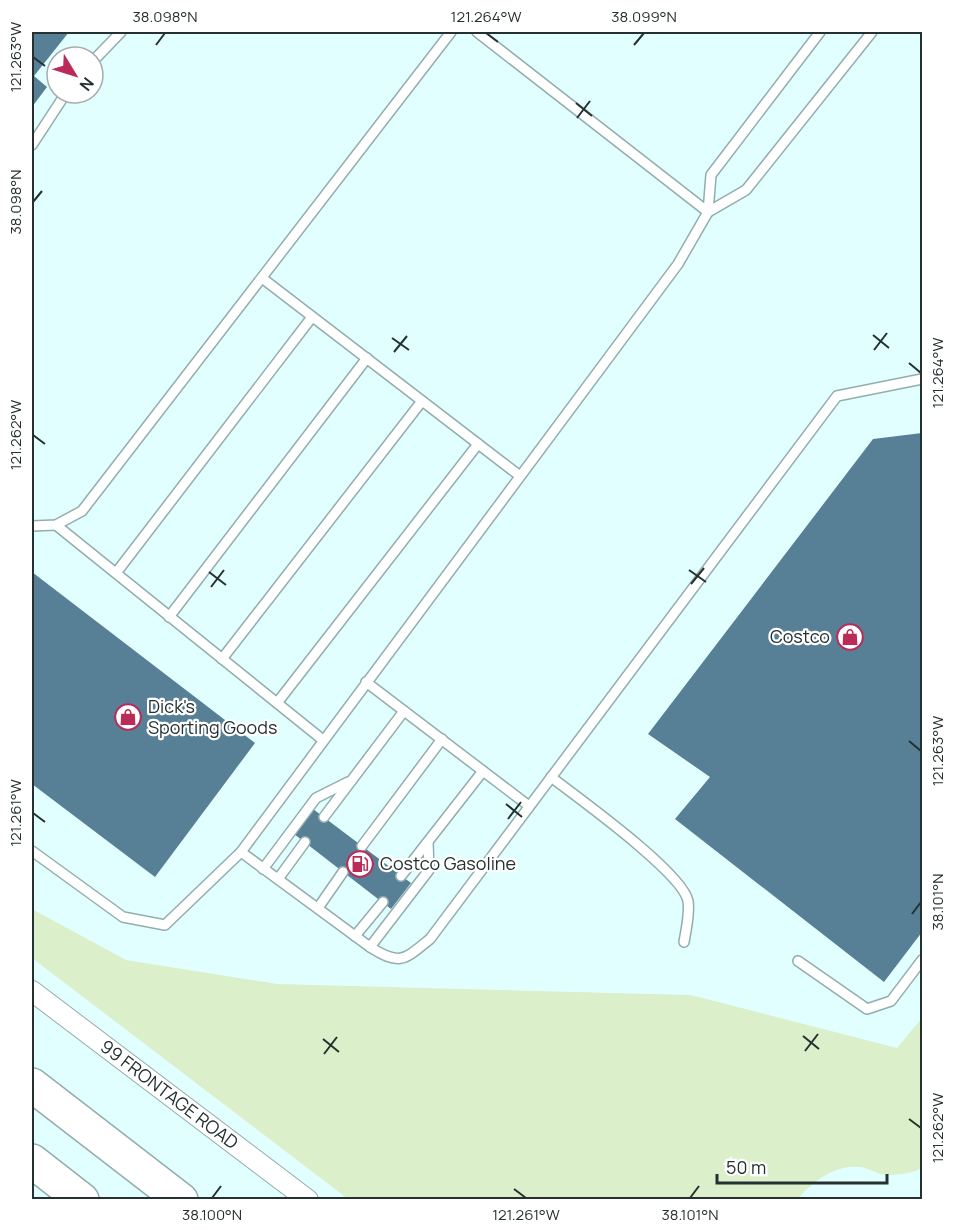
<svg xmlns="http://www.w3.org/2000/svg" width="954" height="1231" viewBox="0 0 954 1231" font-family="Manrope,sans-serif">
	<rect width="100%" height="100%" fill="#e2ffff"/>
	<path fill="#dbefca" d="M32,909L126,960L277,984L691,995L897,1048L922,1018V1168C912,1174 893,1176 881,1174C873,1172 866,1167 858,1167C836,1164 810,1183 798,1199H348L32,958Z"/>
	<g fill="#578096">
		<polygon points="32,32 69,32 34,76 47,87 32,107"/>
		<polygon points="922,433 922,932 884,982 675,819 710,777 648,734 873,439"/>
		<polygon points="32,572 255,743 155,877 32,784"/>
		<polygon points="313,809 411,883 391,909 294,834"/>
	</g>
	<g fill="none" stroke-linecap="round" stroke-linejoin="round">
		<g stroke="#93adae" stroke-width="12">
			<g id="service">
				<polyline points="477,32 708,212"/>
				<polyline points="93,61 121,32"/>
				<polyline points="32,145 66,93"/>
				<polyline points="708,212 746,190 872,32"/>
				<polyline points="262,278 520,476"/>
				<polyline points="56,525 323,740"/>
				<polyline points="32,526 56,525 82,511 451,32"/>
				<polyline points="116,573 312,317"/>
				<polyline points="169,617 367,358"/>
				<polyline points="222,659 422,401"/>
				<polyline points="366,682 529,806"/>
				<polyline points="277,703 478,444"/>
				<path d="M551,777C577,797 683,873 688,901C690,913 686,930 684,942"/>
				<polyline points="324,817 404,711"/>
				<polyline points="362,846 442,739"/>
				<polyline points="32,851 123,917 165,925 241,852 678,264 708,212 711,175 820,32"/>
				<path d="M241,852L370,947C400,966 404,960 430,939L837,396L922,379"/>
				<polyline points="263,869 316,798 348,782"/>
				<polyline points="401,876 483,771"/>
				<polyline points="278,879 305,842"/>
				<polyline points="318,908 343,872"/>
				<polyline points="355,936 383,902"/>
				<polyline points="370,947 429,870 428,842"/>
				<polyline points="798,961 867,1009 891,1001 922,960"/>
			</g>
		</g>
		<g stroke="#93adae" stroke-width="22">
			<g id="minor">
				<path id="s1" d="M32,991L308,1200"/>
			</g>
		</g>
		<g stroke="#93adae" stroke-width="36">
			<g id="motorway">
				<polyline points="32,1085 181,1200"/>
				<polyline points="32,1161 82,1200"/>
			</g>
		</g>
		<use href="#service" stroke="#fff" stroke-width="9"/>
		<use href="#minor" stroke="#fff" stroke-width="20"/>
		<use href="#motorway" stroke="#fff" stroke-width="33"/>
	</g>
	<path fill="none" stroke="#253030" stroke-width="2" d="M486,33L498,42M156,45L165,33M634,45L644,33M33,57L45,66M576,103L592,116M577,118L590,101M33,202L42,191M873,335L889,348M392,338L409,350M874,350L887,333M394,352L407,336M909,363L921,373M33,435L45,444M689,570L706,582M209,572L226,585M691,584L704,568M211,587L224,570M909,741L921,751M506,804L522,817M33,813L45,822M508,819L521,802M912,914L921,902M803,1036L819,1049M323,1039L339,1052M805,1051L818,1034M324,1054L337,1037M909,1119L921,1128M514,1189L526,1198M212,1198L221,1186M690,1198L699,1186"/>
	<defs>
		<g id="shop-ring" transform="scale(1.35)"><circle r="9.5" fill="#fff" stroke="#ba2b57" stroke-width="1.5"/><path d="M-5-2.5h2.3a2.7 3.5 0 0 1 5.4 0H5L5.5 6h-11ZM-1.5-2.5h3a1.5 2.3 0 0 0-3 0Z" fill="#ba2b57"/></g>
		<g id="fuel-ring" transform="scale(1.35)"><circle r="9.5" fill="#fff" stroke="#ba2b57" stroke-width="1.5"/><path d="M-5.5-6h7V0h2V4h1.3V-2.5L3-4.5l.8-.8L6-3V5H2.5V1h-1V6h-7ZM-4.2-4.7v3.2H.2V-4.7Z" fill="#ba2b57"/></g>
	</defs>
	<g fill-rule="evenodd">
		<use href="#shop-ring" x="850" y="637"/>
		<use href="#shop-ring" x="128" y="717"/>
		<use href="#fuel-ring" x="360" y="864"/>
	</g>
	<g text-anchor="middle" stroke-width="4.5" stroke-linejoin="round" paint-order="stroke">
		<g font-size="18" fill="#253030" stroke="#fff" text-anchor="start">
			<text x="830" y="643" text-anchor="end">Costco</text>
			<text x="148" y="713">Dick's<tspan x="148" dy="21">Sporting Goods</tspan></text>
			<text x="380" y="870">Costco Gasoline</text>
		</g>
		<g font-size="18" fill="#253030" stroke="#fff">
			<text dy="6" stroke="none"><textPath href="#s1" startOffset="172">99 FRONTAGE ROAD</textPath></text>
		</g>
	</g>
	<rect width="954" height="1231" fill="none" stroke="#ffffff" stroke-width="66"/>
	<g transform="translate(75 75) rotate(128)"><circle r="28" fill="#ffffff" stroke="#a8acac" stroke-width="1.5"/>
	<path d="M0-4.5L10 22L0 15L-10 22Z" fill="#ba2b57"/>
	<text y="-9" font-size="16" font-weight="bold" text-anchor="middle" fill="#253030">N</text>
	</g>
	<path d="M717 1174v9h170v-9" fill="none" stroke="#253030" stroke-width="3"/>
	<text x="726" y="1174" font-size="18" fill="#253030" stroke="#ffffff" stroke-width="4.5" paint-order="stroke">50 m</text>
	<rect x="33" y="33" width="888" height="1165" fill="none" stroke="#253030" stroke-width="2"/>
	<g font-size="15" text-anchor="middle" fill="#253030">
		<text x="165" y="22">38.098°N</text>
		<text x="486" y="22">121.264°W</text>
		<text x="644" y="22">38.099°N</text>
		<text transform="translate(16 57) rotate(-90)" y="5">121.263°W</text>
		<text transform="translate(16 202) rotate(-90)" y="5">38.098°N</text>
		<text transform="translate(938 373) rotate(-90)" y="5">121.264°W</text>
		<text transform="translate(16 435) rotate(-90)" y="5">121.262°W</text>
		<text transform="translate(938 751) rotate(-90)" y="5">121.263°W</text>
		<text transform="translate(16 813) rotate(-90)" y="5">121.261°W</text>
		<text transform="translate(938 902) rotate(-90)" y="5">38.101°N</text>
		<text transform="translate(938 1128) rotate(-90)" y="5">121.262°W</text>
		<text x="212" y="1220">38.100°N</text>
		<text x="526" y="1220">121.261°W</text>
		<text x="690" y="1220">38.101°N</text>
	</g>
</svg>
